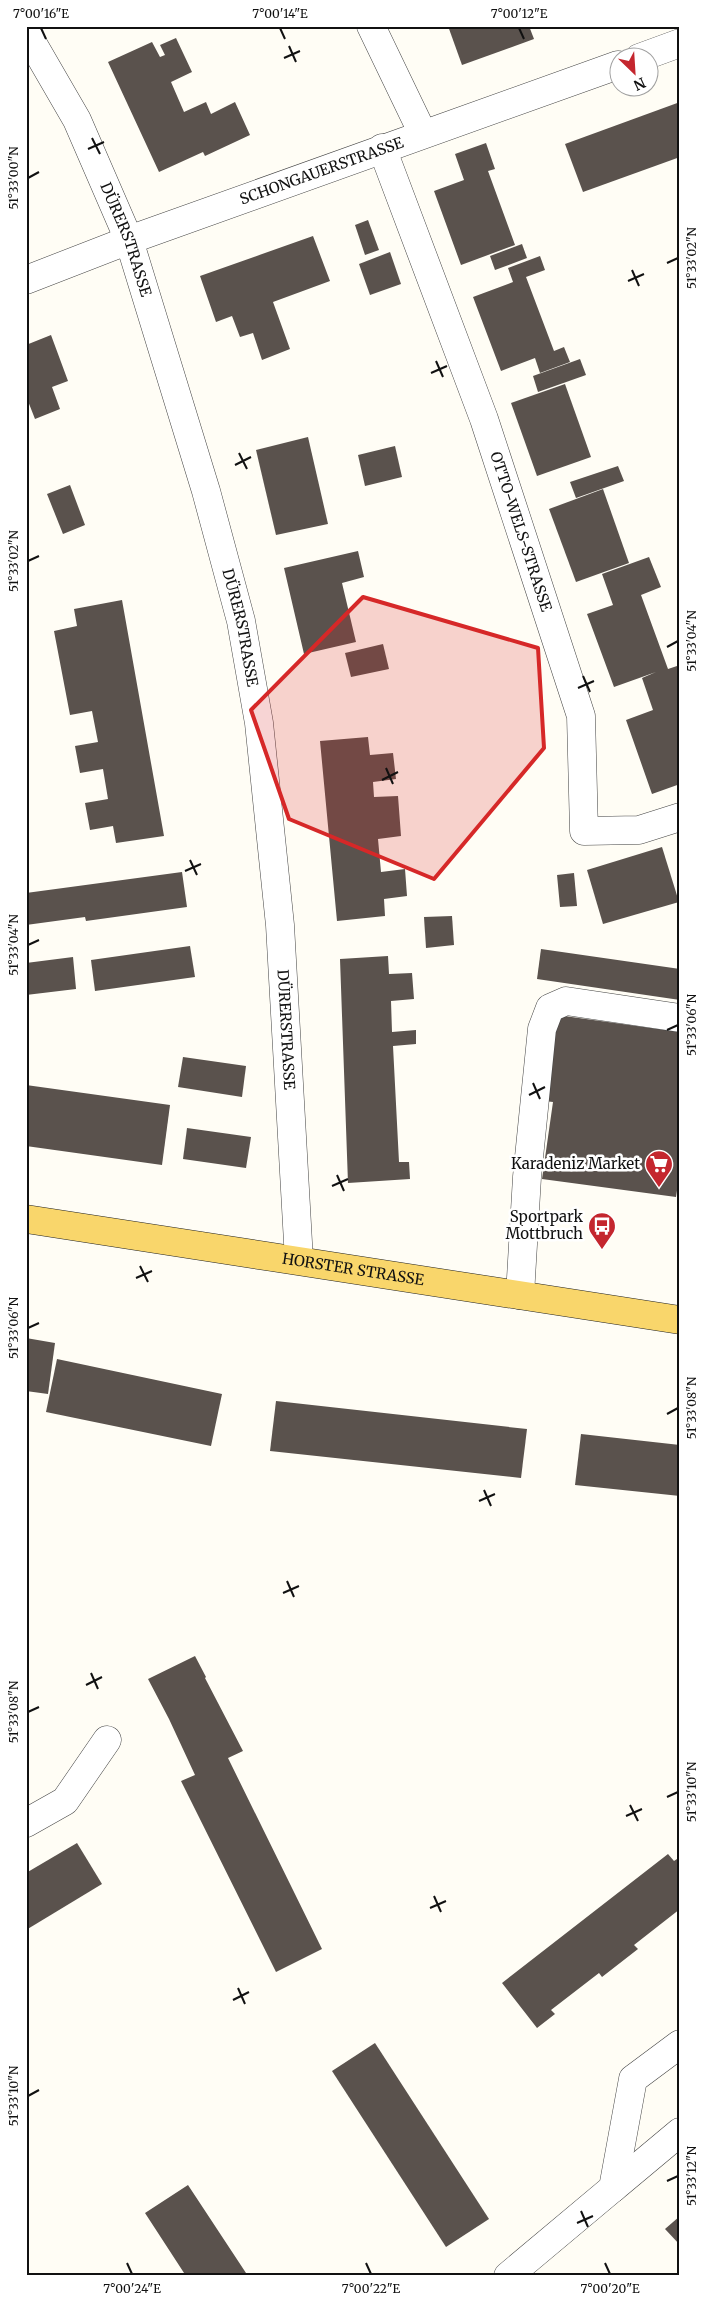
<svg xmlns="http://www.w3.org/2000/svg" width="706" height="2302" viewBox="0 0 706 2302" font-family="Merriweather,serif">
	<rect width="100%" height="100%" fill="#fffdf5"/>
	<g fill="#5a524d">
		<polygon points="448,26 529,26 534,39 462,65"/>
		<polygon points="176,38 192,72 171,82 184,112 206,102 211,114 235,102 250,135 205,156 203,152 159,172 108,62 152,42 160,57 165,55 160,45"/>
		<polygon points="680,102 680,157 583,192 565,144"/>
		<polygon points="486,143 495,169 488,171 515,245 461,265 434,191 464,180 455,154"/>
		<polygon points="368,220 379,250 365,255 355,225"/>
		<polygon points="313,236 330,281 273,302 290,349 262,360 253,333 240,337 232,316 216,322 200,276"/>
		<polygon points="522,244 527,258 495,270 490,256"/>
		<polygon points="390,252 401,284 370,295 359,264"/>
		<polygon points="540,256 545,270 526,277 554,351 564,347 570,362 540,373 535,358 501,371 473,297 513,282 508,268"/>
		<polygon points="51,335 68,381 52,387 60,409 35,419 26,396 26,345"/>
		<polygon points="580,359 586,375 538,392 533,376"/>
		<polygon points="565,384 591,457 537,476 511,403"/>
		<polygon points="308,437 328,524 276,535 256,450"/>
		<polygon points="395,446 402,477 365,486 358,455"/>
		<polygon points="618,466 624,481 576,498 570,482"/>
		<polygon points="70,485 85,525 63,534 47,494"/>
		<polygon points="603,489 629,563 576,582 549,509"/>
		<polygon points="358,551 364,577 342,583 356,642 304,654 284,568"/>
		<polygon points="649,557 661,587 641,595 668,669 680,665 680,784 652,794 626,720 653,710 642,678 656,672 614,687 587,614 613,605 602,574"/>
		<polygon points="122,600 164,836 116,843 113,826 90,830 85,803 108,799 103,769 80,773 75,746 98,742 92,711 70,715 54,631 77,626 74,609"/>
		<polygon points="383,644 389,669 351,677 345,653"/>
		<polygon points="368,737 370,755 393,753 396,779 373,782 374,797 398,796 401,836 378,839 381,872 405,869 407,896 384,899 385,916 337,921 320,741"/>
		<polygon points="662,847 679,902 603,924 587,870"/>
		<polygon points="182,872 187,907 86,921 85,917 26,925 26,893"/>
		<polygon points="574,873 577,906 560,907 557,875"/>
		<polygon points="452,916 454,945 426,948 424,917"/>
		<polygon points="190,946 195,977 95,991 91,960"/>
		<polygon points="541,949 680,969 680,1000 537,979"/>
		<polygon points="388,956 389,974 412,973 414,999 391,1001 392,1032 416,1030 416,1044 393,1046 399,1162 409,1162 410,1179 348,1183 340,959"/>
		<polygon points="73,957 76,989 26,995 26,963"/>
		<polygon points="557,1015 680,1032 680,1171 676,1197 542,1179 553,1102 544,1101"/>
		<polygon points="183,1057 246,1066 242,1097 178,1087"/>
		<polygon points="26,1085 170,1105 162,1165 26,1146"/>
		<polygon points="187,1128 251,1137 246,1168 183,1159"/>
		<polygon points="26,1338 55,1343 48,1394 26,1391"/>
		<polygon points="57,1359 222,1394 211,1446 46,1412"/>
		<polygon points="276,1401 527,1429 521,1478 270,1451"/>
		<polygon points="581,1434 680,1445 680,1496 575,1485"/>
		<polygon points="195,1656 206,1677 205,1678 243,1751 228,1758 322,1949 276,1972 181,1781 195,1775 169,1719 148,1679"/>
		<polygon points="77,1843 102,1884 26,1930 26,1873"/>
		<polygon points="668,1854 674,1861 680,1857 680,1909 634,1945 638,1949 602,1977 599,1973 551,2010 555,2014 537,2028 502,1983"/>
		<polygon points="375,2043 489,2219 446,2247 332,2071"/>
		<polygon points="188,2185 246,2273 248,2276 186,2276 145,2213"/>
		<polygon points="680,2216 680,2245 665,2229"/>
	</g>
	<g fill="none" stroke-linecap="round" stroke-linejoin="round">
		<g stroke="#444" stroke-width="29">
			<g id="minor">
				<polyline points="371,26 423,134"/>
				<path id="s1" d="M26,32L77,120L129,240L206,491L241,621L259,723L280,925L299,1260"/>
				<polyline points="639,58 680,43"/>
				<path id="s2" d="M382,148L484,419L581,716L584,831L639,830L680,817"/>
				<path id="s3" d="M26,280L129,240L618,65"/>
				<polyline points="520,1295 527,1177 542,1029 550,1008 566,1001 680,1018"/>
				<polyline points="26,1823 65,1801 107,1740"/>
				<polyline points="613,2188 680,2132"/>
				<polyline points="508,2276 613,2188 633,2079 680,2044"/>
			</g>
		</g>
		<g stroke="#222" stroke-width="29">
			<g id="major">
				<path id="s4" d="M26,1219L680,1320"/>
			</g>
		</g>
		<use href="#minor" stroke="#fff" stroke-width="28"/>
		<use href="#major" stroke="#f9d66b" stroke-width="28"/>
	</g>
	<path fill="#d62828" fill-opacity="0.2" stroke="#d62828" stroke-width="4" stroke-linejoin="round" d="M363,597L538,648L544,748L434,879L289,819L251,710Z"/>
	<path fill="none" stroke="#111" stroke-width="2" d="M41,28L46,39M280,28L285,39M519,28L524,39M289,46L296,62M284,58L300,51M92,138L100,154M88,149L104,142M28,178L39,172M667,263L678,258M632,270L639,286M628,281L644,274M436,361L443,377M431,373L447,366M239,453L247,469M235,465L251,457M28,561L39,556M667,647L678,641M583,676L590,692M578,688L594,681M386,768L393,784M382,780L398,772M190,860L197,875M185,871L201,864M28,945L39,940M667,1030L678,1025M533,1083L540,1099M529,1095L545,1087M337,1175L344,1191M332,1186L348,1179M140,1266L148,1282M136,1278L152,1271M28,1328L39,1323M667,1414L678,1408M484,1490L491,1506M479,1501L495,1494M287,1581L294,1597M283,1593L299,1586M91,1673L98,1689M86,1685L102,1677M28,1712L39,1707M667,1797L678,1792M630,1805L638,1821M626,1816L642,1809M434,1896L441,1912M430,1908L446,1901M238,1988L245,2004M233,2000L249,1992M28,2096L39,2090M667,2181L678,2176M581,2211L588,2227M577,2223L593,2216M127,2263L132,2274M366,2263L371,2274M605,2263L610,2274"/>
	<defs>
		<g id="supermarket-pin" transform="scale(1.4375)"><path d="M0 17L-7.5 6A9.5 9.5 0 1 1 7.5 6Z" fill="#c4262e" stroke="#fff"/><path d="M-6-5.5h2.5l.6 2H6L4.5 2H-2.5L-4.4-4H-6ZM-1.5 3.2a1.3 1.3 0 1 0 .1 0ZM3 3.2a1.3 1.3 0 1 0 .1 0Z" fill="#fff"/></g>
		<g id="bus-pin" transform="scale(1.4375)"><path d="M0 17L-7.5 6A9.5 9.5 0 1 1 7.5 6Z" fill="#c4262e" stroke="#fff"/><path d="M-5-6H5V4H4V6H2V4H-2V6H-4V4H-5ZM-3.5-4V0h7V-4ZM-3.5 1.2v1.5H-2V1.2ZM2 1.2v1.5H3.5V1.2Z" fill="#fff"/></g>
	</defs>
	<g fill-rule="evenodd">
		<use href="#supermarket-pin" x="659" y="1164"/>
		<use href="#bus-pin" x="602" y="1226"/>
	</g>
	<g text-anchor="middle" stroke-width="5" stroke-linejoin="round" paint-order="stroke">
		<g font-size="15" fill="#111" stroke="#fff">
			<text dy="5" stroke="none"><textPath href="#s3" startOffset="315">SCHONGAUERSTRASSE</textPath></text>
			<text dy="5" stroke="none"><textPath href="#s1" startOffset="231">DÜRERSTRASSE</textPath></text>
			<text dy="5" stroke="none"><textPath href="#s2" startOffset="408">OTTO-WELS-STRASSE</textPath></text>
			<text dy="5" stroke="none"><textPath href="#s1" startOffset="636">DÜRERSTRASSE</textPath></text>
			<text dy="5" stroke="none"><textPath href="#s1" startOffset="1041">DÜRERSTRASSE</textPath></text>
			<text dy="5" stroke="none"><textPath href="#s4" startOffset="331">HORSTER STRASSE</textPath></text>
		</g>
		<g font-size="15" fill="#111" stroke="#fff" text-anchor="end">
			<text x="640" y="1169">Karadeniz Market</text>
			<text x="583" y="1222">Sportpark<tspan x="583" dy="17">Mottbruch</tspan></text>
		</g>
	</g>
	<rect width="706" height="2302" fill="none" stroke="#ffffff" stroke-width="55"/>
	<g transform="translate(634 72) rotate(155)"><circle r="24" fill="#ffffff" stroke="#a0a0a0"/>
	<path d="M0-4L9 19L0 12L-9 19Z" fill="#c4262e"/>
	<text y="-8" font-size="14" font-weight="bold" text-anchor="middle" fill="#111111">N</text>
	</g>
	<rect x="28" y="28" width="650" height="2246" fill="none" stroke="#111" stroke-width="2"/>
	<g font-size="12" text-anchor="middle" fill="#111">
		<text x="41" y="18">7°00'16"E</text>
		<text x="280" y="18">7°00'14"E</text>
		<text x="519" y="18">7°00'12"E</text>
		<text transform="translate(14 178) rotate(-90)" y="4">51°33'00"N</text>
		<text transform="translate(692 258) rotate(-90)" y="4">51°33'02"N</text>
		<text transform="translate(14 561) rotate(-90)" y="4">51°33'02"N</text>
		<text transform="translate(692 641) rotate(-90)" y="4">51°33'04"N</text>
		<text transform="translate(14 945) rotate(-90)" y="4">51°33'04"N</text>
		<text transform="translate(692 1025) rotate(-90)" y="4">51°33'06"N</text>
		<text transform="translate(14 1328) rotate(-90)" y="4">51°33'06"N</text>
		<text transform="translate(692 1408) rotate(-90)" y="4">51°33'08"N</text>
		<text transform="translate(14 1712) rotate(-90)" y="4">51°33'08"N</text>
		<text transform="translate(692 1792) rotate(-90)" y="4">51°33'10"N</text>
		<text transform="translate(14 2096) rotate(-90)" y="4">51°33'10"N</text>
		<text transform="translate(692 2176) rotate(-90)" y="4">51°33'12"N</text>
		<text x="132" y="2293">7°00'24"E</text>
		<text x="371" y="2293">7°00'22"E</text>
		<text x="610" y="2293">7°00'20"E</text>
	</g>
</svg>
